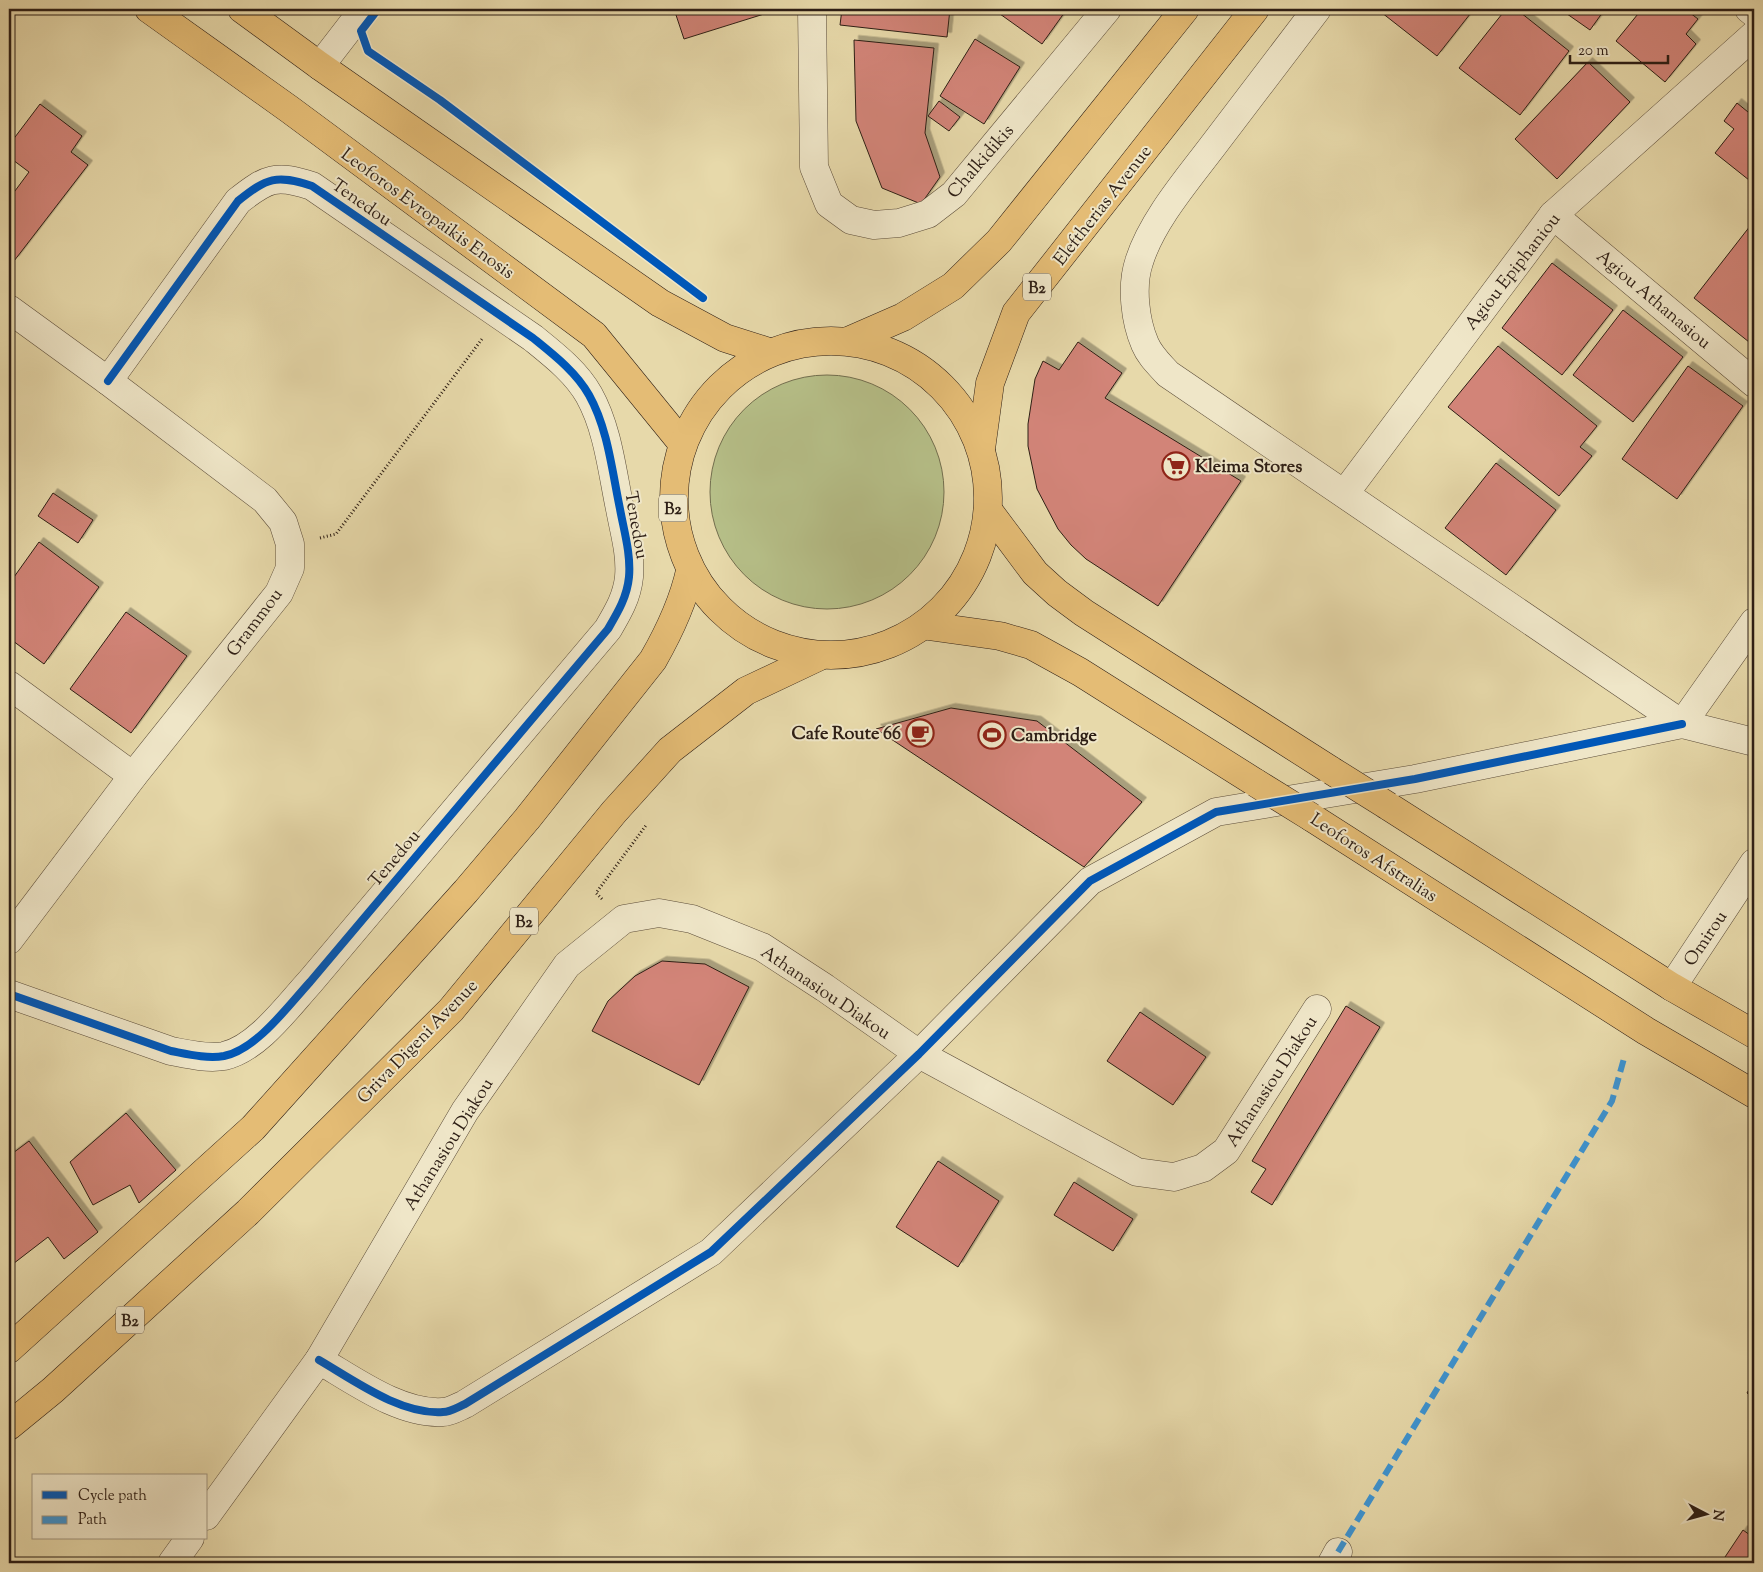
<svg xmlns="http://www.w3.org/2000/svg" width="1763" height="1572" viewBox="0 0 1763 1572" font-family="'Sorts Mill Goudy',serif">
	<defs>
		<filter id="shadow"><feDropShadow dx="4.5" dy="-4.5" stdDeviation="0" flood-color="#0004"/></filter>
	</defs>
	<rect width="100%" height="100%" fill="#e7d9aa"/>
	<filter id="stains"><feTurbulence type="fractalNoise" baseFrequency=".004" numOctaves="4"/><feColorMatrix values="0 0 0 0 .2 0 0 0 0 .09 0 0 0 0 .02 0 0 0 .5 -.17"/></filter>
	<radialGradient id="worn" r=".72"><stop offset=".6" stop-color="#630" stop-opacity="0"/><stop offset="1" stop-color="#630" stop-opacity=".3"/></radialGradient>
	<circle fill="#b6bf88" stroke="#726e4e" cx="827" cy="492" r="117"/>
	<g fill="#d28478" stroke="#2d1e15" filter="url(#shadow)">
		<polygon points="674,9 780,9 684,39"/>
		<polygon points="842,9 950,9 947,37 840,25"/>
		<polygon points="993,9 1067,9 1042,44"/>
		<polygon points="1377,9 1474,9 1437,56"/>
		<polygon points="1506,9 1516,9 1569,51 1520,115 1459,68"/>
		<polygon points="1560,9 1605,9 1590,30"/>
		<polygon points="1642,9 1685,9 1698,19 1686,34 1696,44 1665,82 1616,41"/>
		<polygon points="975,39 1020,67 984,124 940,96"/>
		<polygon points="854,40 934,48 925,133 940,177 921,204 882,188 856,121"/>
		<polygon points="1588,62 1630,102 1557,179 1515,139"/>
		<polygon points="939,101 960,117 949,131 928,116"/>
		<polygon points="1737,103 1748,112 1754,104 1754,184 1715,153 1734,129 1724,121"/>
		<polygon points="40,104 82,136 71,152 88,165 14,261 9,257 9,199 29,172 9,157 9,145"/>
		<polygon points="1754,221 1754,346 1694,298"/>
		<polygon points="1552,263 1613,310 1562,375 1502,328"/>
		<polygon points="1623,310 1683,357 1633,422 1573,375"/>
		<polygon points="1078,342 1122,373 1105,398 1241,481 1158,606 1086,559 1071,545 1058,529 1037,489 1028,446 1028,424 1035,379 1043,361 1059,370"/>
		<polygon points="1498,346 1597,426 1580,447 1592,456 1559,496 1448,407"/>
		<polygon points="1688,366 1743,406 1677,499 1622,459"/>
		<polygon points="1496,463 1556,510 1506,575 1445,528"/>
		<polygon points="53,493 93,520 78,543 38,516"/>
		<polygon points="39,542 99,587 44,664 9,638 9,584"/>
		<polygon points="126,612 187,656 131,733 70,689"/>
		<polygon points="951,708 1037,721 1142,802 1084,867 876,729"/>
		<polygon points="662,961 705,964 749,987 699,1085 592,1031 608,1001 635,976"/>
		<polygon points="1346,1006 1380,1027 1272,1205 1251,1192 1266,1169 1252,1161"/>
		<polygon points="1140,1012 1206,1057 1173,1105 1107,1061"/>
		<polygon points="126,1113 176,1170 139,1203 130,1185 93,1205 70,1162"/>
		<polygon points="29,1141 98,1232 64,1259 48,1237 9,1267 9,1156"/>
		<polygon points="938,1161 999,1201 958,1267 896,1227"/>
		<polygon points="1074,1182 1133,1219 1113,1251 1054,1215"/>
		<polygon points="1754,1381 1754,1398 1747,1393"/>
		<polygon points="1743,1530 1754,1538 1754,1563 1721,1563"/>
	</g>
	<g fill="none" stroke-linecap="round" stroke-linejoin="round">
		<g stroke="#5c4d3a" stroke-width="29">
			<g id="minor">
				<polyline points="812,9 814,167 829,204 851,220 874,225 899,223 928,214 954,194 1107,9"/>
				<path d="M1317,9C1282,55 1247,101 1212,147C1187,180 1151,222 1139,262C1131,286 1135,321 1145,344C1150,356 1159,364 1168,374L1682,724L1754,742"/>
				<polyline points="1749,9 1754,13"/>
				<polyline points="320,66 364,9"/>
				<polyline points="1553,215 1754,383"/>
				<polyline points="9,309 108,381 265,500 283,522 290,544 290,568 279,593 133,776 9,940"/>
				<polyline points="1345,493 1553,215 1754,35"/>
				<polyline points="9,685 133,776"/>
				<polyline points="1682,724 1754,622"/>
				<polyline points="1672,987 1754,863"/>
				<path d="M9,994L171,1051C187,1054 207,1059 224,1056C257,1049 288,1006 310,982L608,629C618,612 627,597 629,577C631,554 624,531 620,509C612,471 608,429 589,395C576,372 554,355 533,338L312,186C276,174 267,178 238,201L108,381"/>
				<path d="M319,1360C355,1381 401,1415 443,1412C450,1412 458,1407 465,1404L711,1252L919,1054L1090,881L1216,812L1415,779L1682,724"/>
				<polyline points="206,1516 319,1360 465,1111 567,965 624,919 659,913 692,919 762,947 825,988 919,1054 1137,1172 1174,1177 1203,1168 1226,1151 1317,1009"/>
				<polyline points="172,1563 190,1538"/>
				<polyline points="1332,1563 1338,1552"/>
			</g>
		</g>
		<g stroke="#2d1e15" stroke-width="29">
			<g id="major">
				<polyline points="149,9 289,109 594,335 682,443"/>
				<polyline points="242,9 320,66 660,303 725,338 769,352"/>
				<polyline points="988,510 1035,573 1057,593 1084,613 1332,771"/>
				<polyline points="928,626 1000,636 1031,645 1080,672 1256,783"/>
				<polyline points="1388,806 1672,987 1754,1034"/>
				<polyline points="1311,817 1646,1031 1754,1094"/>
			</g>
		</g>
		<g stroke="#2d1e15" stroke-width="29">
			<g id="highway">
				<circle cx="831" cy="498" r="157"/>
				<polyline points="848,341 903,317 953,286 999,241 1185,9"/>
				<polyline points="981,449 990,383 1016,313 1255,9"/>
				<path d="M9,1349L253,1128L466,891L527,819L653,660C669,632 683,603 690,571"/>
				<polyline points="9,1426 53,1390 248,1212 451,1010 614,812 670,750 746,691 818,657"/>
			</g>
		</g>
		<g stroke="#2d1e15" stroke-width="3" stroke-dasharray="1 2.5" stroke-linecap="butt">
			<polyline points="320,538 336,534 482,339"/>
			<polyline points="602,899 596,893 647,824"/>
		</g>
		<use href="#minor" stroke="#efe6c8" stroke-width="28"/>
		<use href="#major" stroke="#e4bc75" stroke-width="28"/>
		<use href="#highway" stroke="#e4bc75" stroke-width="28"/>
		<g stroke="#2d1e15" stroke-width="29" stroke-linecap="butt">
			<g id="major-bridge">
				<polyline points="1332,771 1388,806"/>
				<polyline points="1256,783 1311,817"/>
			</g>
		</g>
		<use href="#major-bridge" stroke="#e4bc75" stroke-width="28"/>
		<polyline stroke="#3c94d3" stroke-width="6" stroke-dasharray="12 6" stroke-linecap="butt" points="1338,1552 1612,1101 1625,1055"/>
		<g stroke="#efe6c8" stroke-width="11">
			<g id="cycleway">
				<polyline points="378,9 361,31 368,51 440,100 703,298"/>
				<path d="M9,994L171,1051C187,1054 207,1059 224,1056C257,1049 288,1006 310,982L608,629C618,612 627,597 629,577C631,554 624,531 620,509C612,471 608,429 589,395C576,372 554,355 533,338L312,186C276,174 267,178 238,201L108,381"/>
				<path d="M319,1360C355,1381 401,1415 443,1412C450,1412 458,1407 465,1404L711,1252L919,1054L1090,881L1216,812L1415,779L1682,724"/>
			</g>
		</g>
		<use href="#cycleway" stroke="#0057b8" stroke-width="8"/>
	</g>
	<defs>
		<g id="supermarket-ring" transform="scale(1.4375)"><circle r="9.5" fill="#efe6c8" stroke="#8f2418" stroke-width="1.5"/><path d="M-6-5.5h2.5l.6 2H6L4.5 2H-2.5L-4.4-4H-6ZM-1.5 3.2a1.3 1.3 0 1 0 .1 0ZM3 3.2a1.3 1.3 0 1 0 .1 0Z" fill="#8f2418"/></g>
		<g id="cafe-ring" transform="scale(1.4375)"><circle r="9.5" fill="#efe6c8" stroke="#8f2418" stroke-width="1.5"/><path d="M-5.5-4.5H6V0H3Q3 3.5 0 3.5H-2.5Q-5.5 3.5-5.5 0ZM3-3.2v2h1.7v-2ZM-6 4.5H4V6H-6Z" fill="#8f2418"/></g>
		<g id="stadium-ring" transform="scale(1.4375)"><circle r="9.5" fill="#efe6c8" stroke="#8f2418" stroke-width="1.5"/><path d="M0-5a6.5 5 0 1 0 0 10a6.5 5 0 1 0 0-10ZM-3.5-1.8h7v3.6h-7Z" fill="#8f2418"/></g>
	</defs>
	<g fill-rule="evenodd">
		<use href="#supermarket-ring" x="1176" y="466"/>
		<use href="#cafe-ring" x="920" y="733"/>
		<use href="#stadium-ring" x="992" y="735"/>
	</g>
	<g text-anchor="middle" stroke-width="4" stroke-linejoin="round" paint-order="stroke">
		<g fill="#efe6c8" stroke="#675a4b" stroke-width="1">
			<rect x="1023" y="273.5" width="28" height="27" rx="4"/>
			<rect x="659" y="494.5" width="28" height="27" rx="4"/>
			<rect x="510" y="907.5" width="28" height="27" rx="4"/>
			<rect x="116" y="1306.5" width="28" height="27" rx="4"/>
		</g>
		<g font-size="16" font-weight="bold" fill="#2d1e15">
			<text x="1037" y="293">B2</text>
			<text x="673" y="514">B2</text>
			<text x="524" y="927">B2</text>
			<text x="130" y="1326">B2</text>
		</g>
		<g font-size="18" fill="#2d1e15" stroke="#efe6c8">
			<text transform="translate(980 161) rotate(-49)" y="6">Chalkidikis</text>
			<text transform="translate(362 202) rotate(35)" y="6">Tenedou</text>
			<text transform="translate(1102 205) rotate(-52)" y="6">Eleftherias Avenue</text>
			<text transform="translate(428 213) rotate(36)" y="6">Leoforos Evropaikis Enosis</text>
			<text transform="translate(1512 271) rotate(-52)" y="6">Agiou Epiphaniou</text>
			<text transform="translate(1654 299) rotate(40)" y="6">Agiou Athanasiou</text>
			<text transform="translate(637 525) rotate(80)" y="6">Tenedou</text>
			<text transform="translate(254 622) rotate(-53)" y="6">Grammou</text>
			<text transform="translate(1374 857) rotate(33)" y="6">Leoforos Afstralias</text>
			<text transform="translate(394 858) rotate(-50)" y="6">Tenedou</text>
			<text transform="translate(1705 938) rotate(-56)" y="6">Omirou</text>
			<text transform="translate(826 992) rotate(34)" y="6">Athanasiou Diakou</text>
			<text transform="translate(417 1041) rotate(-46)" y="6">Griva Digeni Avenue</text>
			<text transform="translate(1271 1081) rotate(-57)" y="6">Athanasiou Diakou</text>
			<text transform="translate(448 1144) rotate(-58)" y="6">Athanasiou Diakou</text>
		</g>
		<g font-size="18" font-weight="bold" fill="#2d1e15" stroke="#efe6c8" text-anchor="start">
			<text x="1195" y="472">Kleima Stores</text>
			<text x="901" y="739" text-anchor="end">Cafe Route 66</text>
			<text x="1011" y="741">Cambridge</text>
		</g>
	</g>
	<rect width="1763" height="1572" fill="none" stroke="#e7d9aa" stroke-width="30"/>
	<rect x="10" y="10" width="1743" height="1552" fill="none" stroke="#2d1e15" stroke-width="2.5"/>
	<rect x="15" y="15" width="1733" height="1542" fill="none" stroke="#2d1e15"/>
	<rect x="32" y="1474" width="175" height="65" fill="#efe6c8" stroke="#a19680"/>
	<rect x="42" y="1491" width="25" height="8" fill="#0057b8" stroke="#a19680"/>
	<text x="78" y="1500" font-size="15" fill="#2d1e15">Cycle path</text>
	<rect x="42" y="1516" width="25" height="8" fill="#3c94d3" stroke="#a19680"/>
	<text x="78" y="1524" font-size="15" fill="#2d1e15">Path</text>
	<g transform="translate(1706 1514) rotate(96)" stroke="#efe6c8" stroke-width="4" paint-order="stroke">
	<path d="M0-4L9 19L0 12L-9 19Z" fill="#2d1e15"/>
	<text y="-8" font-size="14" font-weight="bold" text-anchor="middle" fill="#2d1e15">N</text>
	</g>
	<path d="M1570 55v8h98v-8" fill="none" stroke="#2d1e15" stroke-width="2.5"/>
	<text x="1578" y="55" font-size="15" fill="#2d1e15" stroke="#efe6c8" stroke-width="4" paint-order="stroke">20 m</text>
	<rect width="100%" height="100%" filter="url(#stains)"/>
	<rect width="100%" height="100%" fill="url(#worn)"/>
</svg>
